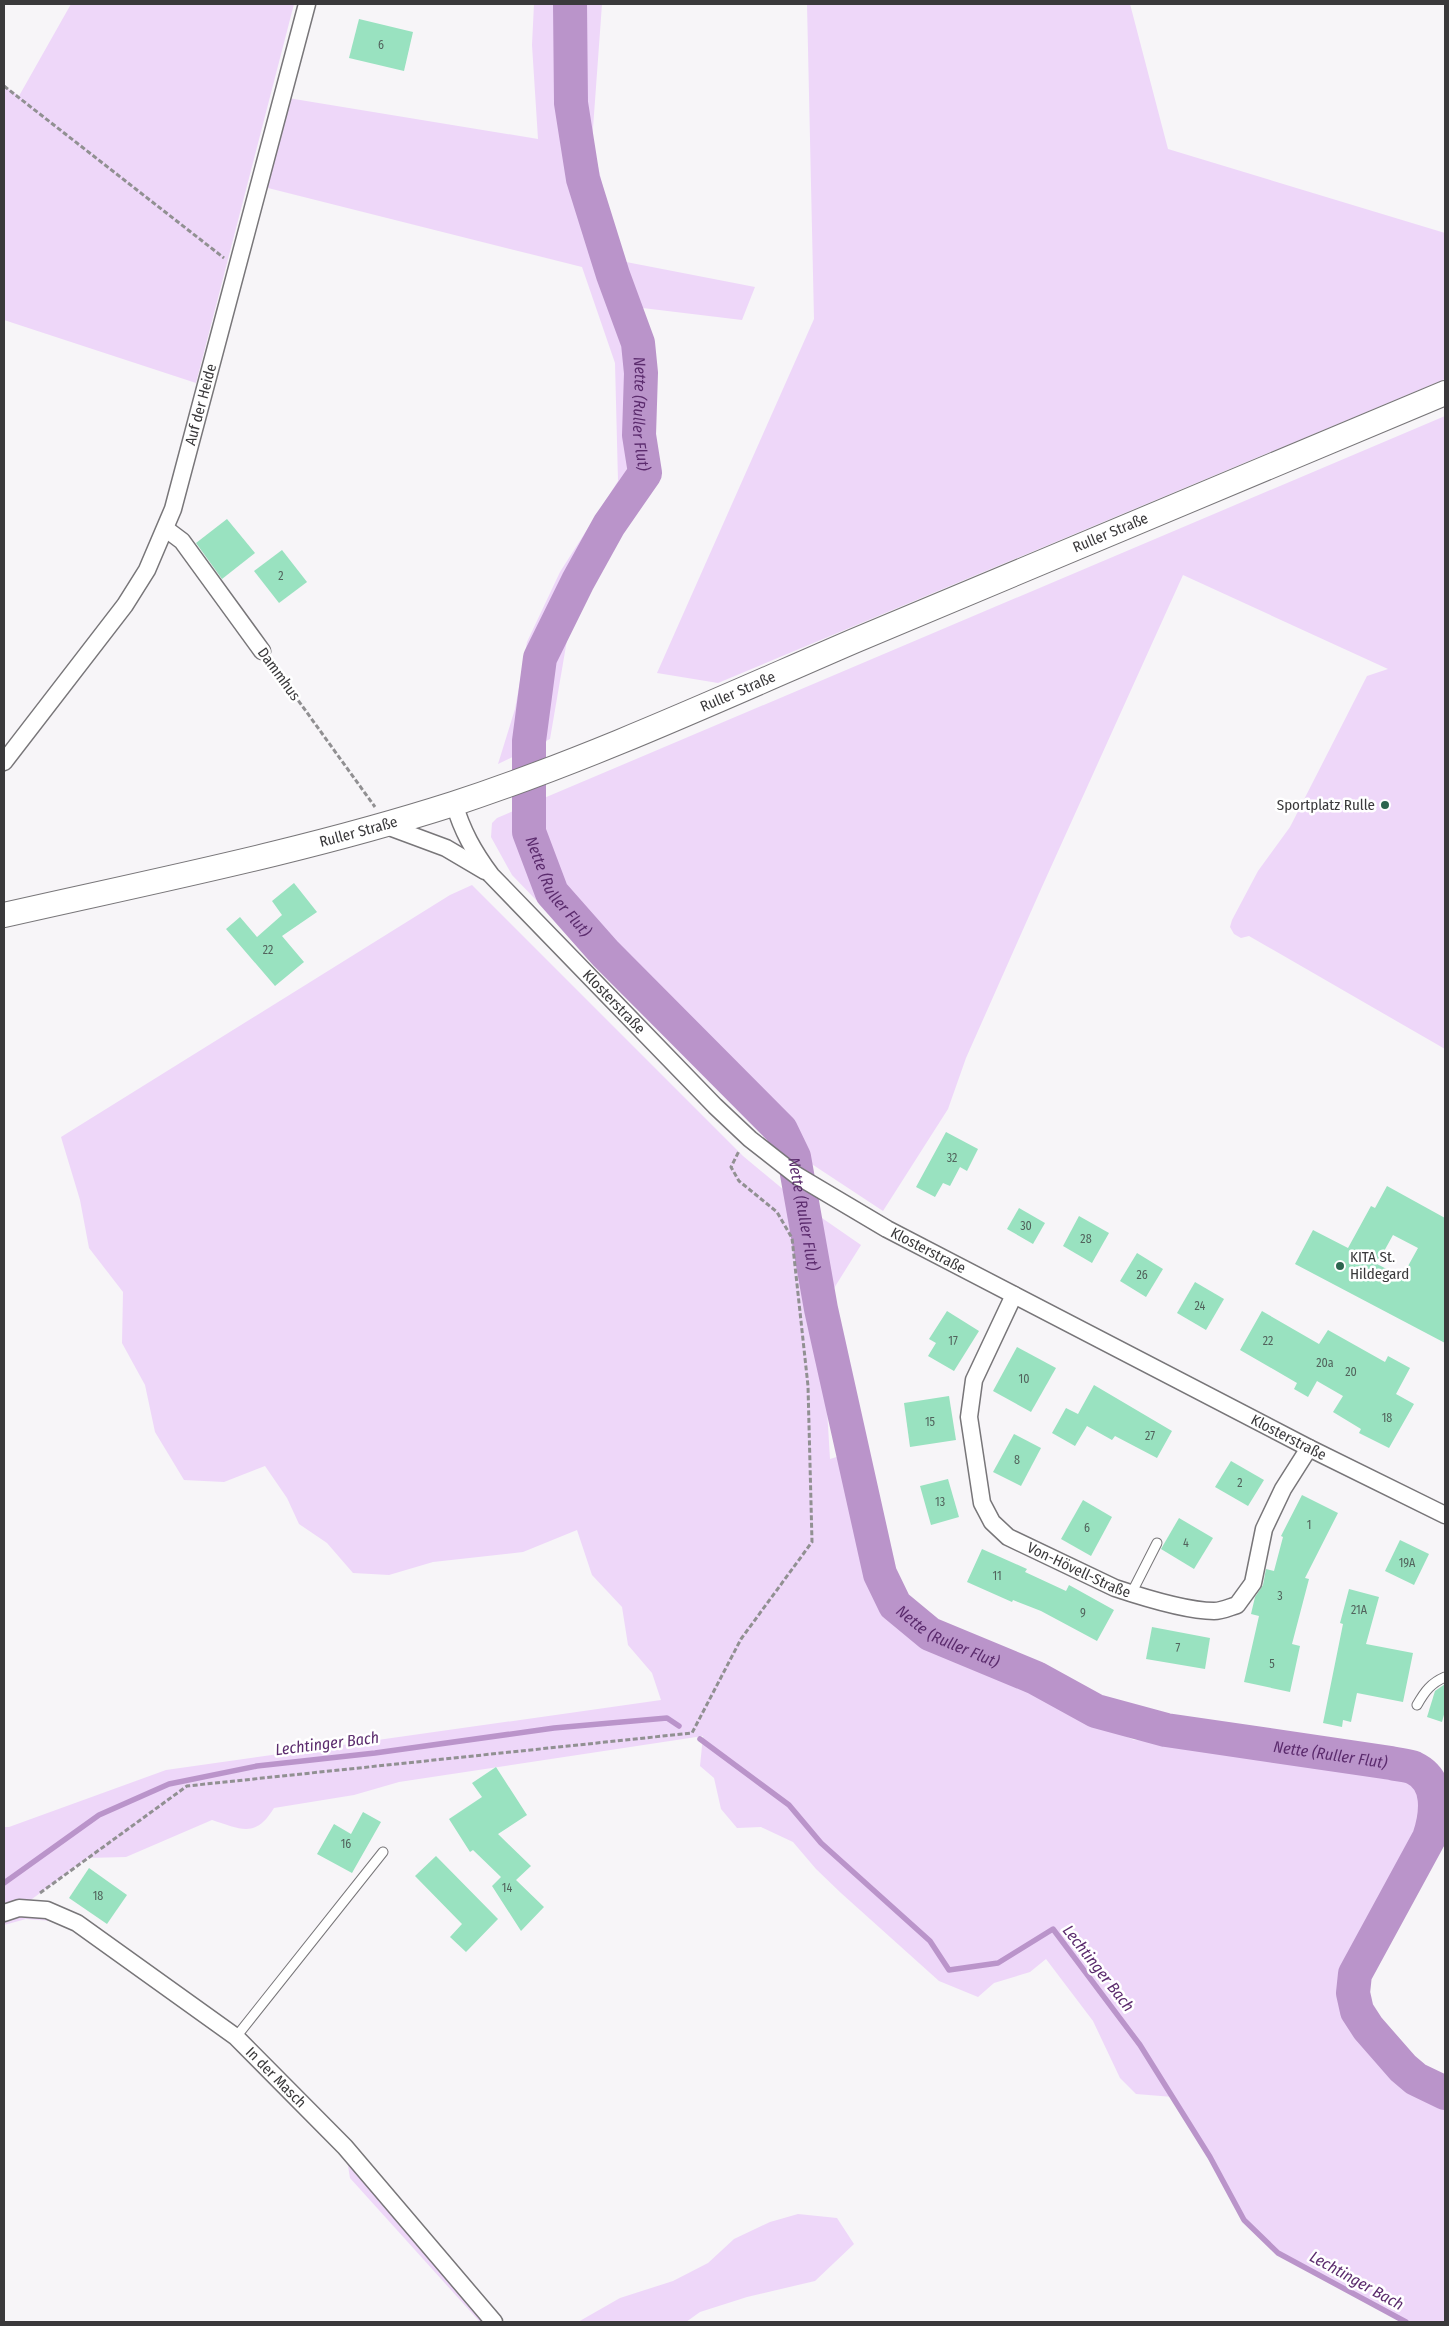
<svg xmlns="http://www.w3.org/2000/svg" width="1449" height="2326" viewBox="0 0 1449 2326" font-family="'Fira Sans Condensed',sans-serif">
	<rect width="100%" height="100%" fill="#f7f5f8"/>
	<g fill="#eed7f9">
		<polygon points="71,4 294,4 196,383 4,320 4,86 19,96"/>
		<polygon points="534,4 602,4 592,142 621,261 755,287 742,320 626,306 638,343 641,373 639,435 645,473 602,559 573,605 550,739 498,764 515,709 527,642 560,572 618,481 615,363 582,267 264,187 288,98 538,139 532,45"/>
		<polygon points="807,4 1130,4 1168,149 1445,233 1445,379 718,683 657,673 814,319"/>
		<polygon points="1445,416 1445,1049 1249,936 1241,938 1234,934 1230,927 1232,920 1258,871 1290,827 1367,676 1388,669 1183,575 1041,889 966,1058 948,1109 883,1211 754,1126 512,875 491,837 492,823 497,818"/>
		<path d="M472,885L743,1156L796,1200L861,1245L821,1309L830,1459L853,1452L880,1574L895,1605L930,1634L1036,1678L1102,1726L1134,1740L1281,1748L1391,1763L1414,1768L1429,1780L1436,1801L1435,1820L1429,1838L1355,1974L1353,1993L1357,2011L1368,2028L1403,2068L1416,2079L1445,2096V2322H1406L1278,2253L1244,2220L1210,2157L1173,2097L1136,2094L1120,2078L1093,2021L1046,1959L1030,1972L994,1983L978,1997L939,1981L841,1893L816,1869L793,1842L761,1827L737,1828L721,1809L714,1778L700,1766L703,1736L399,1782L354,1795L274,1808C255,1839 241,1829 212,1820L126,1857L87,1858L20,1908L77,1923L26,1919L4,1925V1827H9L166,1770L661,1700L652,1673L628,1645L622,1607L592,1575L577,1530L523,1552L433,1562L389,1575L353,1573L327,1543L299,1524L287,1498L265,1466L224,1482L184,1480L155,1432L145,1385L122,1343L123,1292L89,1248L80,1200L61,1137L450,895Z"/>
		<polygon points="345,2147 494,2322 480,2322 350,2178"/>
		<polygon points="798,2214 837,2218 854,2244 815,2281 747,2297 700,2312 686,2322 578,2322 620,2298 673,2281 708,2263 734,2239 770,2222"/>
	</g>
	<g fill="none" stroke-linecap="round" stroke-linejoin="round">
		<g stroke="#ba94ca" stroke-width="5.5">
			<polyline points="700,1739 789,1805 821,1843 930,1941 949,1970 998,1963 1053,1929 1140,2045 1210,2157 1244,2220 1278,2253 1406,2322"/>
			<polyline points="4,1883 99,1815 169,1784 257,1766 375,1753 554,1728 667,1718 679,1726"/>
		</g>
		<path stroke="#ba94ca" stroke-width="34" id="s1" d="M570,4L571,103L583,179L613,275L638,343L641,373L639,435L645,473L609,525L578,581L540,658L529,741V832L552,893L605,953L781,1130L794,1157L821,1309L880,1574L895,1605L930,1634L1036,1678L1096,1711L1166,1730L1391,1763C1398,1765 1407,1765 1414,1768C1441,1781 1437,1814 1429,1838L1355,1974L1353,1993L1357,2011L1368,2028L1403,2068L1416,2079L1445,2093"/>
	</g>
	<g fill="#99e2c0" fill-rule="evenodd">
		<polygon points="359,19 413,32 404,71 349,58"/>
		<polygon points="227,519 255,553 222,579 196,543"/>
		<polygon points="282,550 307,582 279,603 254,571"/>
		<polygon points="294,883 317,912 282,936 304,962 275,986 226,929 240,917 257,937 282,915 272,901"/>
		<polygon points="946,1132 978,1149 967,1171 960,1167 950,1186 943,1183 935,1197 916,1187"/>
		<path d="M1387,1186L1445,1218V1343L1295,1264L1313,1230L1348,1248L1371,1206L1375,1208ZM1393,1235L1418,1248L1402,1277L1377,1264Z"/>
		<polygon points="1019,1208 1045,1223 1033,1244 1007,1229"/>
		<polygon points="1079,1216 1109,1233 1092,1263 1063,1246"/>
		<polygon points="1137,1253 1163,1269 1146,1297 1120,1281"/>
		<polygon points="1195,1282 1224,1299 1206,1330 1177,1313"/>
		<polygon points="947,1311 979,1331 954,1371 928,1356 936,1343 929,1339"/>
		<polygon points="1262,1311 1319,1344 1328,1330 1385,1362 1388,1356 1410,1368 1396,1394 1414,1404 1389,1448 1359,1433 1361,1429 1333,1412 1343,1396 1317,1381 1308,1397 1294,1389 1297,1383 1240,1350"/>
		<polygon points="1017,1347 1056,1368 1031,1412 993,1391"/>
		<polygon points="1094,1385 1172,1431 1157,1458 1115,1436 1112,1440 1087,1426 1075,1446 1052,1433 1066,1408 1078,1414"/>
		<polygon points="949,1396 956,1440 910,1447 904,1403"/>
		<polygon points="1014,1434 1041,1448 1021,1486 993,1472"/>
		<polygon points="1231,1461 1264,1480 1248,1506 1215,1487"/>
		<polygon points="948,1479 959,1517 931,1525 920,1486"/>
		<polygon points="1302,1495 1338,1513 1305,1578 1309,1579 1292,1644 1300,1646 1290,1692 1244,1682 1259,1616 1251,1614 1255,1597 1263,1585 1266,1569 1274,1571 1283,1537 1281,1536"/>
		<polygon points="1083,1500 1112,1517 1091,1556 1061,1539"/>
		<polygon points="1179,1518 1213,1538 1194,1569 1161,1549"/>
		<polygon points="1400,1540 1429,1554 1414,1585 1385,1571"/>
		<polygon points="982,1549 1027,1569 1025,1572 1066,1591 1069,1585 1114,1610 1097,1641 1041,1611 1013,1600 1012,1602 967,1582"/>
		<polygon points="1349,1589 1379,1597 1366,1644 1413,1653 1403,1702 1357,1693 1351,1722 1343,1720 1342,1727 1323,1723 1343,1624 1340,1623"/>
		<polygon points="1152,1627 1210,1638 1205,1669 1146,1659"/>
		<polygon points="1445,1684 1445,1711 1442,1722 1427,1717 1435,1691"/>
		<polygon points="496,1767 527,1815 498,1834 531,1866 516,1880 544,1907 521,1931 492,1886 501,1877 473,1850 470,1852 449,1819 482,1797 472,1783"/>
		<polygon points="363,1812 381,1822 352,1873 317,1854 334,1824 351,1834"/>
		<polygon points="436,1856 498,1919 466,1952 450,1937 462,1924 415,1876"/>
		<polygon points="89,1868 127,1895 107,1924 69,1898"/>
	</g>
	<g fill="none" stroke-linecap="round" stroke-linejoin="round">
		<g stroke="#787679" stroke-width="11">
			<g id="service">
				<polyline points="1131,1594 1157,1543"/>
				<path d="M1417,1705C1425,1691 1431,1683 1445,1677"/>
				<polyline points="236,2037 383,1852"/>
			</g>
		</g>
		<g stroke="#787679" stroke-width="19">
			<g id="minor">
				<polyline points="166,529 182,541 262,651"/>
				<path id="s2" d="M4,762L125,605L147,570L173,509L307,4"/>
				<path id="s3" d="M454,803C462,831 474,852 491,875L715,1106L750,1139L796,1175L887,1229L1309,1448L1445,1515"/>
				<polyline points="384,825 446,848 485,871"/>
				<path id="s4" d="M1014,1295L974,1380L969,1417L982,1503L992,1522L1008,1537L1115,1588C1142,1597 1186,1611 1214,1611C1222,1611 1230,1607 1237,1605L1253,1583L1264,1529L1283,1489L1309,1448"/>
				<path id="s5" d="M4,1913L19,1908L47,1910L77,1923L236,2037L345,2147L494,2322"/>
			</g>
		</g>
		<g stroke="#787679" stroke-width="26">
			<g id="secondary">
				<path id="s6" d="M4,915C154,881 306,851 453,804C590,759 722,698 854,641C1051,557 1248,475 1445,393"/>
			</g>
		</g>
		<g stroke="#919092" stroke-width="3" stroke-dasharray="5 2.5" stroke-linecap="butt">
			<polyline points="4,86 224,258"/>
			<polyline points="272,664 375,807"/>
			<polyline points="40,1893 187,1786 692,1733 741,1639 812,1542 808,1386 792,1238 777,1212 739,1181 731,1167 739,1151"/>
		</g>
		<use href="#service" stroke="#fff" stroke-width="9"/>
		<use href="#minor" stroke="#fff" stroke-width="16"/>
		<use href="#secondary" stroke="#fff" stroke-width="24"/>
	</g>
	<g fill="#2c654e" stroke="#fff" stroke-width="2">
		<circle cx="1385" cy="805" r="5"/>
		<circle cx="1340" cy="1266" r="5"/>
	</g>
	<g text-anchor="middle" stroke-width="5" stroke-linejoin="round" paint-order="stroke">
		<g font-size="12" fill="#52635c">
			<text x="381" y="49">6</text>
			<text x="281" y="580">2</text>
			<text x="268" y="954">22</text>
			<text x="952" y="1162">32</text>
			<text x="1026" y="1230">30</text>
			<text x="1086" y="1243">28</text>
			<text x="1142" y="1279">26</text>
			<text x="1200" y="1310">24</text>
			<text x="953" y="1345">17</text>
			<text x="1268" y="1345">22</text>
			<text x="1325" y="1367">20a</text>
			<text x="1351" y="1376">20</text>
			<text x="1024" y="1383">10</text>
			<text x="1387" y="1422">18</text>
			<text x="930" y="1426">15</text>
			<text x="1150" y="1440">27</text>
			<text x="1017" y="1464">8</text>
			<text x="1240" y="1487">2</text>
			<text x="940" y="1506">13</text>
			<text x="1309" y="1529">1</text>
			<text x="1087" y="1532">6</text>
			<text x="1186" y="1547">4</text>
			<text x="1407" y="1567">19A</text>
			<text x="997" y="1580">11</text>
			<text x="1280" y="1600">3</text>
			<text x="1359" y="1614">21A</text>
			<text x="1083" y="1617">9</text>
			<text x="1178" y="1652">7</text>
			<text x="1272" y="1668">5</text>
			<text x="346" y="1848">16</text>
			<text x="507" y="1892">14</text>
			<text x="98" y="1900">18</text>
		</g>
		<g font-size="15" fill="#3a393b" stroke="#fff">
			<text dy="5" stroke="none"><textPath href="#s2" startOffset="414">Auf der Heide</textPath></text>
			<text dy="5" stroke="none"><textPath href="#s6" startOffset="1174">Ruller Straße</textPath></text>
			<text transform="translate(279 674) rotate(54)" y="5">Dammhus</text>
			<text dy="5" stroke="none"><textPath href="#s6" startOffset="769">Ruller Straße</textPath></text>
			<text dy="5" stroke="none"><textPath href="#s6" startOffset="364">Ruller Straße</textPath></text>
			<text dy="5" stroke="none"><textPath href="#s3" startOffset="258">Klosterstraße</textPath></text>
			<text dy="5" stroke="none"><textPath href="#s3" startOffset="662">Klosterstraße</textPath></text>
			<text dy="5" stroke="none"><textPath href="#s3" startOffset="1068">Klosterstraße</textPath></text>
			<text dy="5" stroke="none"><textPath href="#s4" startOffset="340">Von-Hövell-Straße</textPath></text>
			<text dy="5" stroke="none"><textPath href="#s5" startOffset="329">In der Masch</textPath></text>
		</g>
		<g font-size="15" fill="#3a393b" stroke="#fff" text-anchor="end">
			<text x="1375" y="810">Sportplatz Rulle</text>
			<text x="1350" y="1262" text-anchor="start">KITA St.<tspan x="1350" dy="17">Hildegard</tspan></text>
		</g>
		<g font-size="16" font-style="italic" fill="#5b2b6d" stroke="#fff">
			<text dy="6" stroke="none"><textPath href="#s1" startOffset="420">Nette (Ruller Flut)</textPath></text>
			<text dy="6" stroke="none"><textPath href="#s1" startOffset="930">Nette (Ruller Flut)</textPath></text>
			<text dy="6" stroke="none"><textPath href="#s1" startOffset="1350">Nette (Ruller Flut)</textPath></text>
			<text dy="6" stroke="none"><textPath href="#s1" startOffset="1815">Nette (Ruller Flut)</textPath></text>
			<text transform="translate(327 1743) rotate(-7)" y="6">Lechtinger Bach</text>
			<text dy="6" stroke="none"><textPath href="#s1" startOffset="2220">Nette (Ruller Flut)</textPath></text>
			<text transform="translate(1099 1968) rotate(52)" y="6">Lechtinger Bach</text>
			<text transform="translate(1357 2280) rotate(29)" y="6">Lechtinger Bach</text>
		</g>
	</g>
	<rect width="1449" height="2326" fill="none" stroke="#3a393b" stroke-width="10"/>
</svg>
